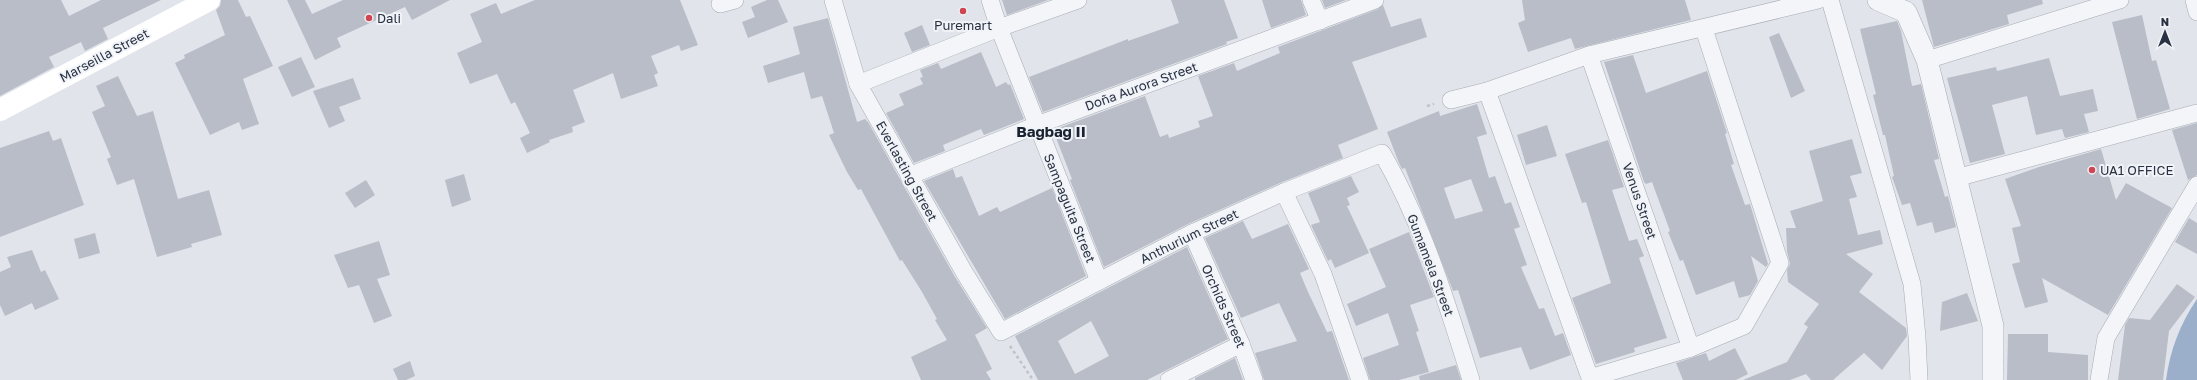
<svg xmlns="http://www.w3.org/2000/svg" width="2197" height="380" viewBox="0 0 2197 380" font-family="'Golos Text',sans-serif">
	<rect width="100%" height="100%" fill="#e1e4ea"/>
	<path fill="#9bafca" d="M2197,299V380H2166C2170,350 2180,324 2197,299Z"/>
	<g fill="#b8bdc7" fill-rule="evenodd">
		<polygon points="0,0 61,0 69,16 101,0 161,0 103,28 108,39 85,51 81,42 49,57 54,67 0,96"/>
		<polygon points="221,0 238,0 246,17 250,16 273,66 243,79 259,124 242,130 239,122 210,135 175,63 185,58 184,55 225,35 216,10 220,6"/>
		<polygon points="287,0 305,0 312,14 343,0 450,0 412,20 405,7 337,38 341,47 315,60"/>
		<polygon points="535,0 680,0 698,45 681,51 679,45 651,56 658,73 654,75 658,86 621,99 613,73 573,90 585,122 572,127 573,132 549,140 550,142 527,153 520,138 530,133 515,102 511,104 497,74 470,84 457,53 482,42 470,14 496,3 501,14"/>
		<polygon points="767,0 778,0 788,22 748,38 742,22 755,17 751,7"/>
		<polygon points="1002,0 1048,0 1007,15"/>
		<polygon points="1171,0 1224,0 1238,38 1226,42 1227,44 1043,112 1029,77 1128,39 1128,41 1179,23"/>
		<polygon points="1262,0 1301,0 1306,15 1271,28"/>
		<polygon points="1322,0 1346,0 1325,8"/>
		<polygon points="1522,0 1685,0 1691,20 1575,49 1571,38 1528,52 1518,23 1525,20"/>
		<polygon points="1922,0 2042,0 2043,4 2007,15 2009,24 1934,47"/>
		<polygon points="1383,5 1391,27 1421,18 1427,37 1352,62 1378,129 1338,145 1343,158 1280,183 1188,224 1104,267 1070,180 1072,179 1053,130 1145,96 1160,137 1168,134 1169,138 1200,127 1198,121 1213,116 1198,76 1234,63 1237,71 1280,53 1278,47 1378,9"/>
		<polygon points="2142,15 2152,61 2156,60 2170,109 2137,119 2112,22"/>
		<polygon points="828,18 857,122 865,119 868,122 955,277 987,328 975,335 992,369 986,372 991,380 921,380 911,357 947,340 935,320 937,319 922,292 902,260 900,261 861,189 858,190 847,172 829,135 834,133 822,96 811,99 804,72 768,83 763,66 800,54 793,27"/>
		<polygon points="1897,21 1901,31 1912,86 1921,84 1939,159 1934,160 1945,197 1948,196 1956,227 1935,233 1932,222 1917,226 1910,203 1902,205 1892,177 1894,176 1885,135 1883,135 1873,95 1876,94 1860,29"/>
		<polygon points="922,25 930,45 912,52 904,33"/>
		<polygon points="1779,33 1805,91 1791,98 1769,37"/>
		<polygon points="981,52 996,87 1006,82 1008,85 1010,84 1024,119 984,135 981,129 943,145 945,151 914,163 886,113 904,105 899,94 923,84 920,78 923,77 920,70 938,63 941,69"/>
		<polygon points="1633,55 1646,93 1707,71 1727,133 1725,134 1734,164 1731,165 1745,205 1750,204 1768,264 1766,267 1751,256 1758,281 1750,295 1739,298 1734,281 1696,295 1683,260 1680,261 1668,232 1670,231 1652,182 1646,184 1644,182 1604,62"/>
		<polygon points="301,57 315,87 292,97 278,67"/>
		<polygon points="2049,58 2060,96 2093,89 2098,111 2084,114 2089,132 2065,138 2062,129 2036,135 2027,96 1992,105 2005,154 1970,163 1947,78 1996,67 1997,71"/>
		<polygon points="118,76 137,116 153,111 178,199 209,190 222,235 191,244 192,247 157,257 134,179 117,185 107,159 111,157 92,112 105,106 96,86"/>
		<polygon points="353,78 361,99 339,107 345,121 329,128 313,91"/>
		<path d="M1477,104L1487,134L1477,137L1489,178L1495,176L1505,204L1511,202L1520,227L1514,229L1527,265L1521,267L1539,309L1544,308L1555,336L1563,333L1571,355L1530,370L1521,347L1480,358L1458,290L1453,291L1405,168L1402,169L1399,163L1387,132L1439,111L1440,116ZM1471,179L1483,211L1455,219L1444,188Z"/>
		<polygon points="2197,123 2197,175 2188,180 2172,130"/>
		<polygon points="1547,125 1557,156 1526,165 1517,135"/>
		<polygon points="49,131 53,141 61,138 84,205 0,237 0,148"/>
		<polygon points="1852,139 1862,173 1850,176 1857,197 1849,199 1858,235 1880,230 1883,244 1846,254 1873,274 1859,292 1906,328 1907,336 1882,370 1864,353 1833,380 1811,380 1806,374 1790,380 1743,380 1787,362 1808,327 1804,324 1819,304 1788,282 1787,270 1790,264 1787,251 1786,228 1796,228 1790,211 1823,201 1809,151"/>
		<polygon points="1608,140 1624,187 1612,190 1629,241 1637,239 1644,256 1639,258 1667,338 1634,348 1635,352 1596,364 1572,298 1611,283 1586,202 1582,203 1565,154"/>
		<polygon points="2101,149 2116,200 2126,183 2172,208 2108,315 2042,278 2048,302 2025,308 2012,264 2020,262 2012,228 2021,226 2005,179 2039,167"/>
		<polygon points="953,169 956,178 962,176 979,216 997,207 1000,212 1052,188 1086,276 1005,319 924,181"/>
		<polygon points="464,174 471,200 452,207 445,180"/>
		<polygon points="1351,176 1359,192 1347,198 1350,205 1347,206 1369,253 1335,268 1331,259 1328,261 1311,225 1320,222 1308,193"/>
		<polygon points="366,180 375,195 355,208 345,193"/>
		<polygon points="2189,218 2197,223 2197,254 2175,242"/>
		<polygon points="1243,221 1252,239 1288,224 1309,269 1300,273 1308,292 1327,332 1332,331 1349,380 1264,380 1255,353 1297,341 1279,303 1241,318 1205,238"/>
		<polygon points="1409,232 1434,297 1410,305 1419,331 1416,332 1429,372 1399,380 1370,380 1363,358 1399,345 1388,313 1356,326 1347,304 1386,287 1369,249"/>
		<polygon points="95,233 100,253 79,259 74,239"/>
		<polygon points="379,241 390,275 377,279 392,316 374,323 359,285 348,288 334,255"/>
		<path d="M1187,247L1228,339L1147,380H1038L1015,336ZM1091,321L1109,356L1075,374L1058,341Z"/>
		<polygon points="32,250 41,272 45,270 59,299 35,310 32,303 5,316 0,305 0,272 11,267 7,257"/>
		<polygon points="2177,284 2195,297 2169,331 2163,380 2118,380 2125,325 2129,318 2150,320"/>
		<polygon points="1967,293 1978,321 1940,331 1942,302"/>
		<polygon points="2008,334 2048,334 2048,352 2088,355 2088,380 2007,380"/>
		<polygon points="1735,348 1748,374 1736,380 1683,380 1676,363 1706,353 1709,361"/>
		<polygon points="1235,358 1243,380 1195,380 1195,378"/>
		<polygon points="410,361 415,376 406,380 398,380 393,369"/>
		<polygon points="1456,365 1461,380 1420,380 1419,376"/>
	</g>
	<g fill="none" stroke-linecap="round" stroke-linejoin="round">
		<g stroke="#a6abb4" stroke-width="18">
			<g id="minor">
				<path d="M833,0L858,84L964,272L1001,332L1192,233L1284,192L1382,153C1423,224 1447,303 1471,380"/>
				<polyline points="990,0 999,28 1099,281"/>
				<polyline points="1311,0 1320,21"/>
				<polyline points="1830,0 1912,284 1917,337 1919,380"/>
				<polyline points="2194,0 2197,12"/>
				<polyline points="720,4 735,0"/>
				<polyline points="1589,55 1691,348"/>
				<polyline points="1927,60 2120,0"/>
				<polyline points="858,84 999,28 1078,0"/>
				<polyline points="1487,91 1590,378 1691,348 1744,326 1780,263 1704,29"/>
				<polyline points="1451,100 1487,91 1589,55 1818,0"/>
				<polyline points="909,176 1037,125 1375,0"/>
				<polyline points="1956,178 2197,113"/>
				<polyline points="1284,192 1323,274 1360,380"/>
				<polyline points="1192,233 1241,344 1254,380"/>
				<polyline points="1169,380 1241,344"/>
				<polyline points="2099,380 2106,338 2197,185"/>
			</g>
		</g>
		<g stroke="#a6abb4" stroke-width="22">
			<polyline id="tertiary" points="1878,0 1906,12 1927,60 1993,326 1993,380"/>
		</g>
		<g stroke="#bfc2c9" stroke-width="2.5" stroke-dasharray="3 3" stroke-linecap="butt">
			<polyline points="1427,106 1434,104"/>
			<polyline points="1010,346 1033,380"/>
		</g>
		<use href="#minor" stroke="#f4f5f8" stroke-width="17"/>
		<use href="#tertiary" stroke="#f4f5f8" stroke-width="21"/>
		<polyline stroke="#fff" stroke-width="22" points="0,110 209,0"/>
	</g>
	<g fill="#d04552" stroke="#f0f3f7" stroke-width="1.5">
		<circle cx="963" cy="11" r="4"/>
		<circle cx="369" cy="18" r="4"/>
		<circle cx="2092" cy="170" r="4"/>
	</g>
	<g text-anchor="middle" stroke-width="4" stroke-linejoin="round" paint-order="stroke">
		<g font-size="13" fill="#293142" stroke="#f0f3f7" text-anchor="start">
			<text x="377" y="23">Dali</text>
			<text x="963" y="30" text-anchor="middle">Puremart</text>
			<text x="2100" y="175">UA1 OFFICE</text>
		</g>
		<g font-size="13" fill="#293142" stroke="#f0f3f7">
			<text transform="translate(104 55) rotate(-28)" y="5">Marseilla Street</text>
			<text transform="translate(1141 86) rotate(-20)" y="5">Doña Aurora Street</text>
			<text transform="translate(907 171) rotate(61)" y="5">Everlasting Street</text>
			<text transform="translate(1640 201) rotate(71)" y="5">Venus Street</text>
			<text transform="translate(1070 208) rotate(68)" y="5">Sampaguita Street</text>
			<text transform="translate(1189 236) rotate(-26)" y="5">Anthurium Street</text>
			<text transform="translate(1431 265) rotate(69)" y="5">Gumamela Street</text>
			<text transform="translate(1224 306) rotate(66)" y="5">Orchids Street</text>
		</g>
		<g font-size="15" font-weight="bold" fill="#1b2232" stroke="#f0f3f7">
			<text x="1051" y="137">Bagbag II</text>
		</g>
	</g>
	<g transform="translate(2165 32)" stroke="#f0f3f7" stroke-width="3" paint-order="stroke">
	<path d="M0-3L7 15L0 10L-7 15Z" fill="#293142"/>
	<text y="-6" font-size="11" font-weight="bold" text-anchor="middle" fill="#293142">N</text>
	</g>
</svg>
